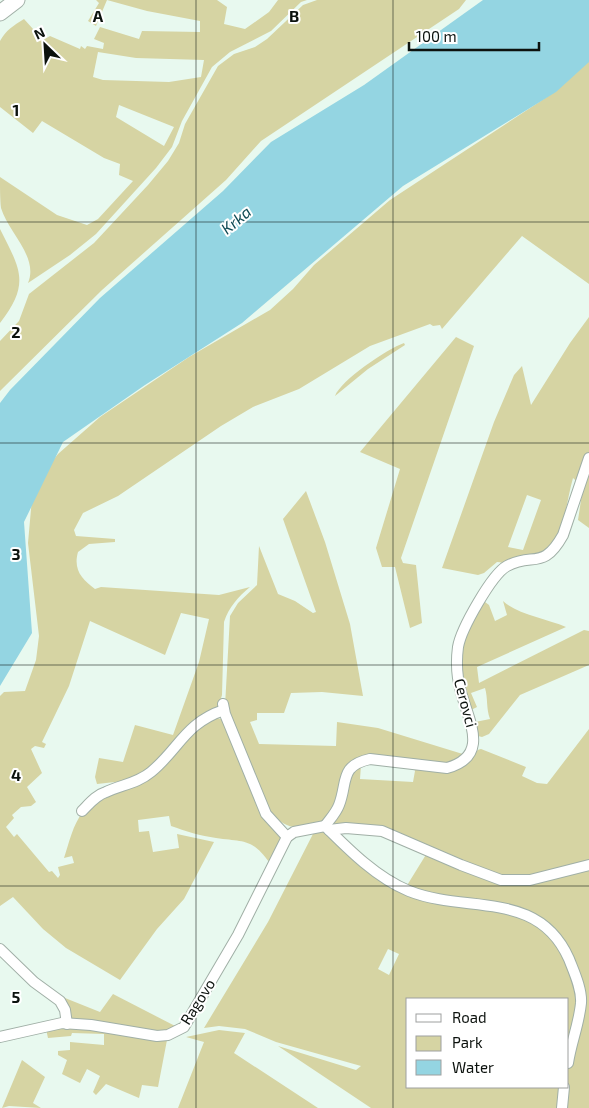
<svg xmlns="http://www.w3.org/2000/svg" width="589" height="1108" viewBox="0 0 589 1108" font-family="'Exo 2',sans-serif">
	<rect width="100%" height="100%" fill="#e8f9ef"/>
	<g fill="#d6d4a3" fill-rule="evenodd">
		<path d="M96,0H217L227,7L224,24L245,29L269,12L278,0H307L301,2L271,31L230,52L212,67L182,121L172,147L156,168L96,234L70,255L28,283C39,257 8,232 1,208C0,199 0,187 0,177L57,215L87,225L98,219L133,181L119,175L120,164L104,158L42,121L33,133L0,107V41C6,30 13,26 24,19L43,40L50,36L80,49L81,46L85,49L87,46L103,49L104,43L94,39L100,27L139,39L142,31L200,32V21L147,11L107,0L96,26L88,21L99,3ZM98,52L136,58L204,60L201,77L169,82L103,80L93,77ZM119,105L174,127L164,146L116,117Z"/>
		<polygon points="317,0 466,0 459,9 261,141 226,180 102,290 0,391 0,341 19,321 29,294 94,243 148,185 168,161 179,143 185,124 218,66 234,54 255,47 267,39 303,5"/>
		<path d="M589,60V284L522,236L442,329L440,325L433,326L430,324L370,346L299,389L253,407L221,426L118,496L83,513L74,530L76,536L115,539V542L89,544L78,552C73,570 82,579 95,589L101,587L219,595L250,587C238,597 229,607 224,622L222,695L218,708L197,720L150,770L133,780L97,784L95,777L99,758L123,762L135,725L173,735L199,662L209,619L181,613L165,655L90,621L69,686L42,742L46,744L44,748L35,746L31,749L42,773L27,787L36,802L31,806L21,807L12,815L14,818L6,827L14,837L17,834L49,872L52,871L58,878L60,875L58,867L74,863L72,856L64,858C69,843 73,824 83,812C101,790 133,791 153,773C167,761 205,703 226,722L263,811L282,836C281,844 277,858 269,862C252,838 243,842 216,838C201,836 185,831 171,826L169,816L138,820L139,832L149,831L153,852L179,848L177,834L214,842L184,899L157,929L120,980L66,948L43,929L13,897L0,906V696L4,692L25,691L36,660L39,636L28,543L32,498L39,478L58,454L100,417L189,357L270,310L293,289L314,265L390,200L556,91Z"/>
		<path d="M0,229C20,269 31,283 0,323Z"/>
		<path d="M589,317V528L578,520L583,487L573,478C560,525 569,555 508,564C504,564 501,562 497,562L484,573L478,575L442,568L494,422L514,375L522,366L531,405L570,343ZM527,495L541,500L523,550L508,547Z"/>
		<polygon points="456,337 474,346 401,558 403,563 416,565 422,623 410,628 395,567 382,567 376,548 400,469 360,452"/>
		<path d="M404,343L405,345L368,369L335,396C341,380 387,349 404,343Z"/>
		<path d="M306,491L325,542L350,624L363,696L322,692L291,693L284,713H257V720L250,722L259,744L336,746L337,722L378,728L466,755L454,764L359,759L336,805L324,821C297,828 290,833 269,811L225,706L230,616L238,603L257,585L259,546L278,594L295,601L313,613L316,612L283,519Z"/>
		<path d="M503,601C516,614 547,619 566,627L477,667L479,683L584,630L589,631V665L520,695L489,734L482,737L478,736L475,722L490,719C486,708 488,698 485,688L471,693L477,707L471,710C461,674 454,661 470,626C475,617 478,609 485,602L489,605L495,621L507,615Z"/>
		<path d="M589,729V864L542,876L508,878L384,830L333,824L351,772L361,765L360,779L413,782L415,771L413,767C440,771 444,770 468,758C474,755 475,750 481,749L526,767L522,776L537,783L547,784Z"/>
		<path d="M322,831L327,832L406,887L427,853L505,884L589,869V1108H371L278,1046L356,1070L361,1066L276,1042L245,1029L219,1026L204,1028L268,922L314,832ZM388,949L399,954L389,975L378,969ZM408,999H568V1087H408Z"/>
		<polygon points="55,994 100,1012 113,994 179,1028 158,1033 71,1021"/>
		<polygon points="62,1027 123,1033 150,1040 167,1040 158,1087 142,1085 139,1098 106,1084 96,1095 93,1092 100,1076 87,1069 80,1083 62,1074 67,1060 58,1055 58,1051 70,1050 70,1042 104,1045 104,1034 72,1033 71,1036 48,1038 46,1029"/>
		<polygon points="219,1030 245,1033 234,1053 318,1108 178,1108 204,1042 186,1037"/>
		<polygon points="22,1060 45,1077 33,1103 41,1108 9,1106 2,1108"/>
	</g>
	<polygon fill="#94d5e2" points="483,0 589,0 589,62 556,92 403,186 242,323 145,385 63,442 24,522 32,633 0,686 0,403 10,390 100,298 223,191 271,142 364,85"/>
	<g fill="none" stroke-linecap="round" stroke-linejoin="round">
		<g stroke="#a0afa6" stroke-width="12">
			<g id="street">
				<polyline points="223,704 225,714 266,814 287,837"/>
				<path d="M82,811C89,804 96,795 106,792C121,785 138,783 151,772C179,749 185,723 224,710"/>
				<path d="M325,826C330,819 336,813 339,805C348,782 339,766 370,759L447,768C490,756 469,722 461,692C457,678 456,662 458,647C461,629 492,574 507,566C533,552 543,571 563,535L589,458"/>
				<path d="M325,826C349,850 377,878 409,891C467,914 538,889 569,959C574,972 582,989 581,1003C579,1024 571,1043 568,1063"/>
				<polyline points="329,830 346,828 382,831 461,865 501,880 530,880 589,865"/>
				<polyline points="0,949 34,982 60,1001 65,1010 67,1024"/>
				<polyline points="0,1037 62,1023 91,1025 157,1036 168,1035 184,1027 238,935 287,837 294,832 325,826"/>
				<polyline points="562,1108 564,1087"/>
			</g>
		</g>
		<g stroke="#a0afa6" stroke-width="17">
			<polyline id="secondary" points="0,13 17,0"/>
		</g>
		<use href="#street" stroke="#fff" stroke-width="10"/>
		<use href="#secondary" stroke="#fff" stroke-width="15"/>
	</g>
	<path fill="none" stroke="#0c120e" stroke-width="1" stroke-opacity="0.55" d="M196,0V1108M393,0V1108M0,222H589M0,443H589M0,665H589M0,886H589"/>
	<g text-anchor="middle" stroke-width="4" stroke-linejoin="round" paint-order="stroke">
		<g font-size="15" fill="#0c120e" stroke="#fff">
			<text transform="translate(465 703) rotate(75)" y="5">Cerovci</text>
			<text transform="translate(198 1002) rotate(-58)" y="5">Ragovo</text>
		</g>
		<g font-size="16" font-style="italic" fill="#104a54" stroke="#fff">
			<text transform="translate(236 220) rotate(-40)" y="6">Krka</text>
		</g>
	</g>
	<g font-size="16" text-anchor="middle" font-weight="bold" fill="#0c120e" stroke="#fff" stroke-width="4" stroke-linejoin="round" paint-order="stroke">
		<text x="98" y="22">A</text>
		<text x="294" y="22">B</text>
		<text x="16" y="116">1</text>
		<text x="16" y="338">2</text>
		<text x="16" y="560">3</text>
		<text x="16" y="781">4</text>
		<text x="16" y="1003">5</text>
	</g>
	<rect x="406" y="998" width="162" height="90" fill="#ffffff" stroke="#9ea09f"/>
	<rect x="416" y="1014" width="25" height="8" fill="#ffffff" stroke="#9ea09f"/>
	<text x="452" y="1023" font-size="15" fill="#0c120e">Road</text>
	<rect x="416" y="1036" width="25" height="15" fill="#d6d4a3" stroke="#9ea09f"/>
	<text x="452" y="1048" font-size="15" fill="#0c120e">Park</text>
	<rect x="416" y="1060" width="25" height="15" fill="#94d5e2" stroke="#9ea09f"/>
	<text x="452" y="1073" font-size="15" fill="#0c120e">Water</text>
	<g transform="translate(45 45) rotate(335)" stroke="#ffffff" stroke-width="4" paint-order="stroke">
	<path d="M0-4L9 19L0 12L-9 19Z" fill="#0c120e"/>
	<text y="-8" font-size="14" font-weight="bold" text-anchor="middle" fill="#0c120e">N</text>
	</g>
	<path d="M409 42v8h130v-8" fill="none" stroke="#0c120e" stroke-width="2.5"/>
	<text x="416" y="42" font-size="15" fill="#0c120e" stroke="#ffffff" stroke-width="4" paint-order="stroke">100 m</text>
</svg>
